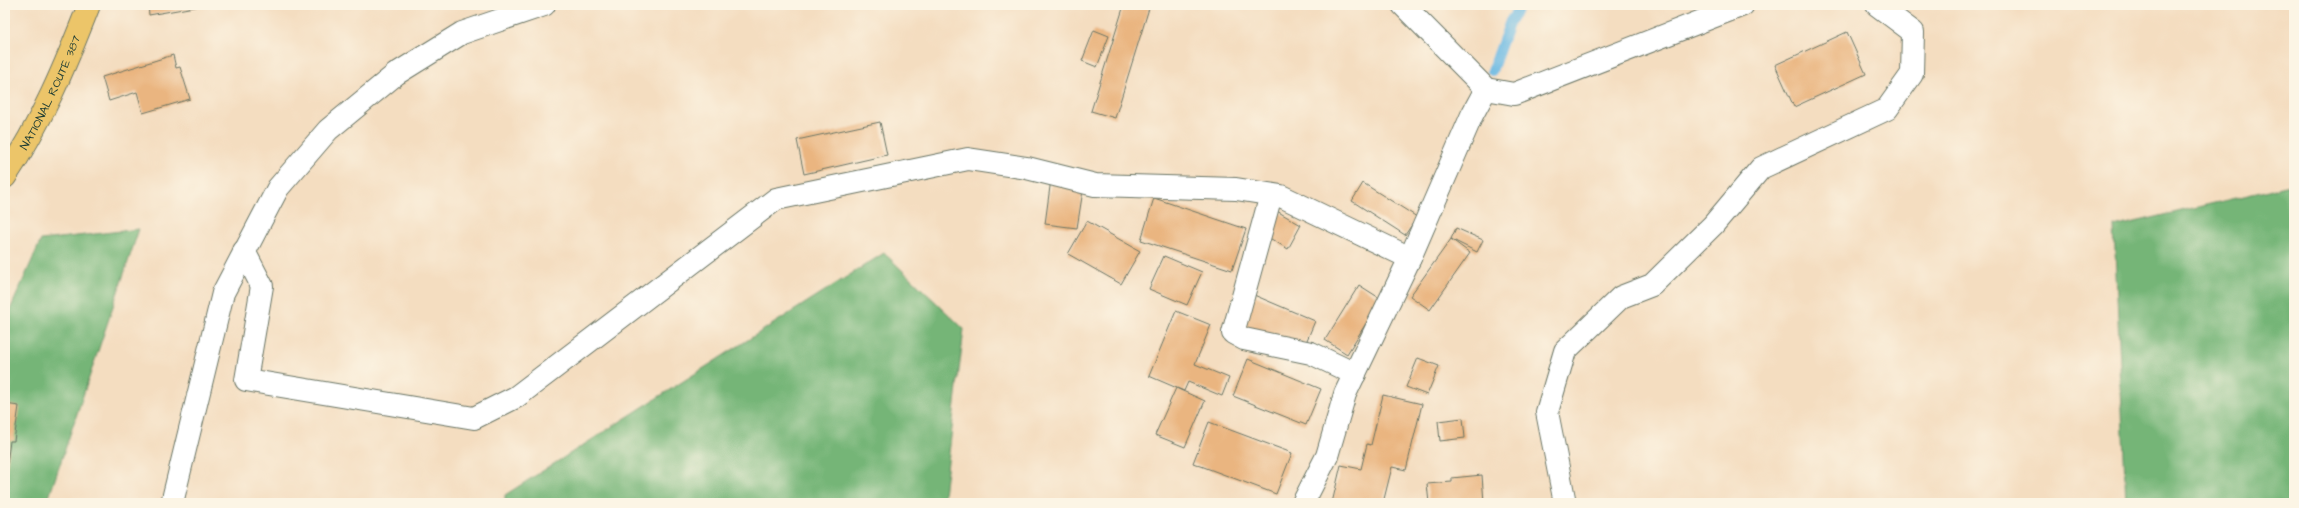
<svg xmlns="http://www.w3.org/2000/svg" width="2299" height="508" viewBox="0 0 2299 508" font-family="'Architects Daughter',sans-serif">
	<rect width="100%" height="100%" fill="#fcf5e5"/>
	<filter id="ink" filterUnits="userSpaceOnUse"><feTurbulence type="fractalNoise" baseFrequency=".025" numOctaves="2"/><feDisplacementMap in="SourceGraphic" scale="8" xChannelSelector="R" yChannelSelector="G"/><feConvolveMatrix kernelMatrix="1 2 1 2 8 2 1 2 1" color-interpolation-filters="sRGB"/></filter>
	<filter id="wash" filterUnits="userSpaceOnUse"><feTurbulence type="fractalNoise" baseFrequency=".012" numOctaves="4" result="noise"/><feDisplacementMap in="SourceGraphic" scale="16" xChannelSelector="R" yChannelSelector="G"/><feGaussianBlur stdDeviation="0.9" result="paint"/><feColorMatrix in="noise" values="0 0 0 0 0 0 0 0 0 0 0 0 0 0 0 0 0 1.4 0 .05"/><feComposite in="paint" operator="in"/></filter>
	<g filter="url(#wash)">
		<rect width="100%" height="100%" fill="#f4ddc0"/>
		<g fill="#74b577" stroke="#4a7956">
			<polygon points="2294,184 2294,503 2126,503 2114,227"/>
			<polygon points="139,229 47,503 5,503 5,321 41,240"/>
			<polygon points="884,253 964,329 943,503 505,503 505,495"/>
		</g>
		<g fill="none" stroke-linecap="round" stroke-linejoin="round">
			<polyline stroke="#68b8e3" stroke-width="10" points="1492,71 1510,21 1521,5"/>
		</g>
		<g id="blocks">
			<g fill="#eab580">
				<polygon points="148,5 200,5 200,6 149,15"/>
				<polygon points="1124,5 1150,5 1115,118 1091,111"/>
				<polygon points="1094,30 1109,36 1097,67 1082,61"/>
				<polygon points="1847,32 1866,74 1794,107 1775,65"/>
				<polygon points="173,55 176,68 180,67 190,99 143,113 137,92 109,101 102,77"/>
				<polygon points="880,122 887,155 804,174 797,140"/>
				<polygon points="1051,179 1084,184 1077,228 1045,224"/>
				<polygon points="1363,183 1417,217 1405,235 1352,201"/>
				<polygon points="1154,198 1246,229 1232,270 1141,240"/>
				<polygon points="1275,210 1301,225 1288,249 1261,233"/>
				<polygon points="1087,221 1140,251 1121,284 1068,254"/>
				<polygon points="1456,228 1483,240 1477,252 1451,239"/>
				<polygon points="1451,239 1470,253 1430,310 1410,296"/>
				<polygon points="1164,256 1202,272 1187,305 1149,289"/>
				<polygon points="1359,285 1381,299 1347,354 1325,340"/>
				<polygon points="1254,295 1315,321 1302,352 1240,326"/>
				<polygon points="1176,311 1211,325 1195,364 1229,378 1222,396 1188,382 1184,391 1149,376"/>
				<polygon points="1418,358 1439,366 1427,395 1406,387"/>
				<polygon points="1248,359 1321,389 1306,425 1233,396"/>
				<polygon points="1176,388 1205,401 1185,447 1155,435"/>
				<polygon points="1383,395 1422,404 1406,470 1392,467 1383,503 1332,503 1341,465 1361,469 1367,444 1371,445"/>
				<polygon points="5,404 19,406 14,441 10,441 6,472"/>
				<polygon points="1463,418 1465,438 1440,441 1438,421"/>
				<polygon points="1209,422 1292,453 1276,494 1193,463"/>
				<polygon points="1482,475 1484,503 1429,503 1427,484 1452,482 1452,478"/>
			</g>
		</g>
	</g>
	<g filter="url(#ink)">
		<use href="#blocks" fill-opacity="0" stroke="#6a7565" stroke-width="1"/>
		<g fill="none" stroke-linecap="round" stroke-linejoin="round">
			<g stroke="#6a7565" stroke-width="24">
				<g id="minor">
					<polyline points="1403,5 1486,89 1514,94 1743,5"/>
					<polyline points="1271,195 1233,333 1244,339 1311,353 1355,374"/>
					<polyline points="244,251 262,286 246,380 474,418 516,397 776,199 968,159 1027,168 1095,185 1236,189 1281,196 1410,258"/>
					<polyline points="172,503 223,293 278,188 328,130 396,74 462,33 544,5"/>
					<polyline points="1303,503 1327,456 1345,394 1410,258 1472,115 1486,89"/>
					<polyline points="1565,503 1547,412 1565,351 1621,297 1652,285 1713,225 1761,168 1887,109 1912,74 1913,32 1877,5"/>
				</g>
			</g>
			<g stroke="#6a7565" stroke-width="24">
				<g id="highway">
					<path id="s1" d="M5,177C41,124 66,64 89,5"/>
				</g>
			</g>
			<use href="#minor" stroke="#fff" stroke-width="22"/>
			<use href="#highway" stroke="#ecc569" stroke-width="22"/>
		</g>
	</g>
	<g text-anchor="middle" stroke-width="3" stroke-linejoin="round" paint-order="stroke">
		<g font-size="12" fill="#1f3d34" stroke="#fcf5e5">
			<text dy="4" stroke="none"><textPath href="#s1" startOffset="96">NATIONAL ROUTE 387</textPath></text>
		</g>
	</g>
	<rect width="2299" height="508" fill="none" stroke="#fcf5e5" stroke-width="20"/>
</svg>
